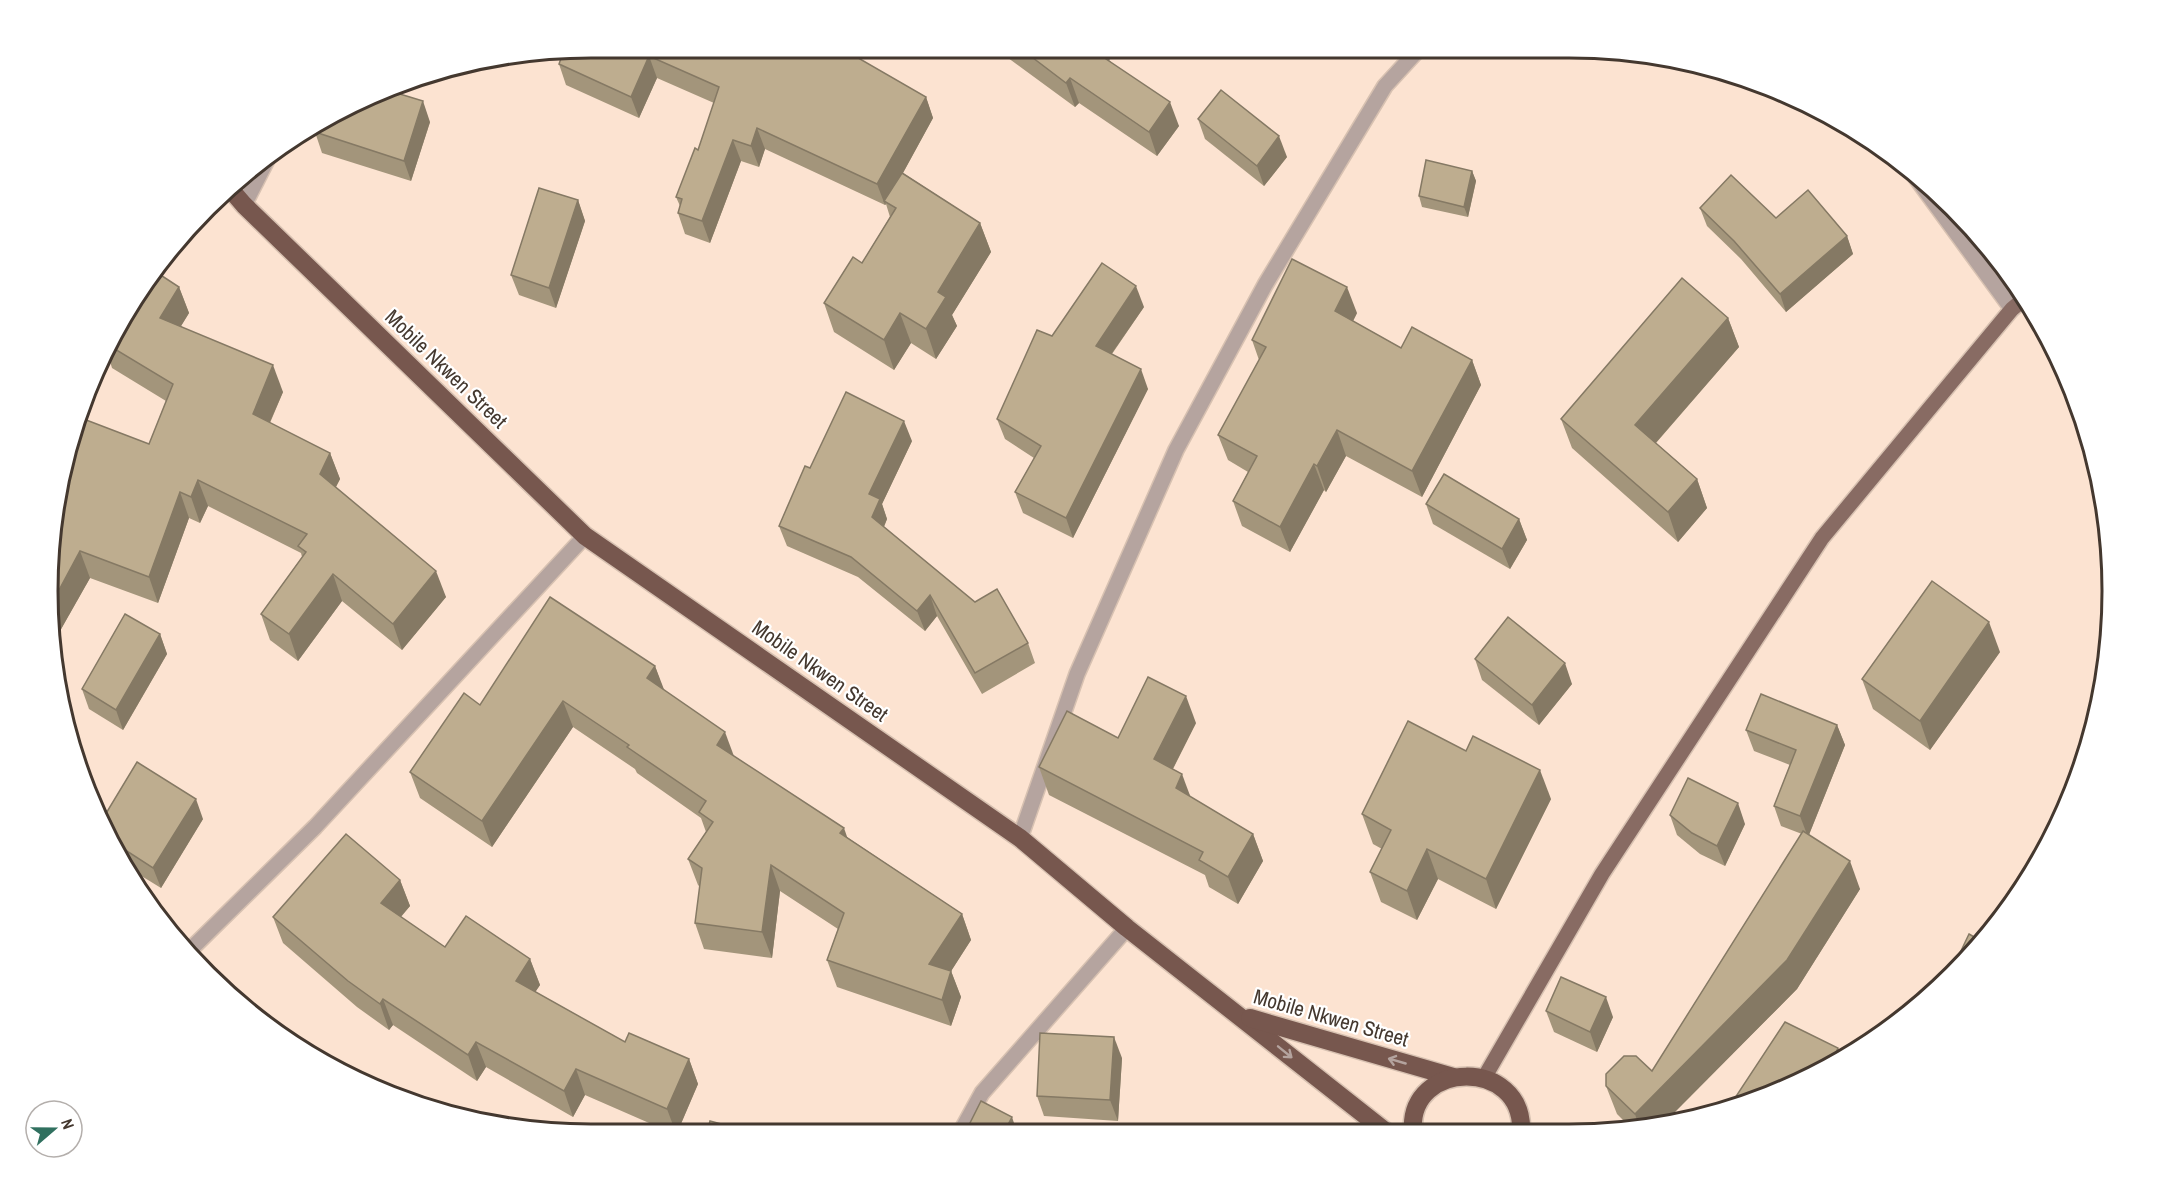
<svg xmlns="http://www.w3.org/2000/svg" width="2160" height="1183" viewBox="0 0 2160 1183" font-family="'Archivo Narrow',sans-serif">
	<rect width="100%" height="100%" fill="#fce3d1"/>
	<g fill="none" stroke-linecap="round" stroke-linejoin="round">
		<g stroke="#d7c1b1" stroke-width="18">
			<g id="minor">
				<polyline points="1911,171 2012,309"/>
				<polyline points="244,205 269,156"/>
				<polyline points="1020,838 1077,674 1176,450 1265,285 1385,86 1419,49"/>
				<polyline points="187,953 315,827 585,536"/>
				<polyline points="960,1133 982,1093 1127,928"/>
			</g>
		</g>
		<g stroke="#d7c1b1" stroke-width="18">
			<polyline id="major" points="1484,1078 1602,874 1822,538 2012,309 2024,299"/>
		</g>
		<g stroke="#d7c1b1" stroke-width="21">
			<g id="highway">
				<polyline points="232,191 244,205 585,536 1020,838 1127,928 1385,1131"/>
				<polyline points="1250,1018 1453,1077"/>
				<path d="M1413,1131C1408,1059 1524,1058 1521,1131"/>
			</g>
		</g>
		<use href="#minor" stroke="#b5a49f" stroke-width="15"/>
		<use href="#major" stroke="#886b63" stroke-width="15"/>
		<use href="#highway" stroke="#77574e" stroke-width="18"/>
	</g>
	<g fill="#a3957b">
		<polygon points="591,48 926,97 933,118 903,173 980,223 991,252 952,315 957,326 936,359 911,343 894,370 834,332 824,303 862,263 890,217 886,204 885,205 765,149 759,167 741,161 710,243 685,234 678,213 680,206 676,197 698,150 714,103 657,78 639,118 566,85 559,64"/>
		<polygon points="981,48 1117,49 1109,60 1179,126 1157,156 1079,103 1075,107 1000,52 995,59"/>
		<polygon points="1198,119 1287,157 1264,186 1205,139"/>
		<polygon points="430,122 411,181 322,153 315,132"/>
		<polygon points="1472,171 1476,181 1468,217 1422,207 1419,196"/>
		<polygon points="578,200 585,221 556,308 519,295 511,275"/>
		<polygon points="1700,208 1776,218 1847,236 1853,254 1786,312 1741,259 1707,226"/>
		<polygon points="179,287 189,313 181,326 283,392 270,423 330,453 340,479 336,487 446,597 402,650 342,601 298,661 270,640 261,614 302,557 301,553 208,506 200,523 189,518 158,603 90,578 56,638 51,636 49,627 66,451 149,444 166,401 112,368 109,358 139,290"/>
		<polygon points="1144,307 1112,354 1148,389 1073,538 1023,513 1015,492 1034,458 1005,439 997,419 1052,336"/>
		<polygon points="1357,313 1353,321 1401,348 1472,360 1481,385 1422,497 1346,456 1326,492 1324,490 1290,552 1242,526 1233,501 1248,472 1228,460 1218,435 1259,360 1252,340"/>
		<polygon points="1728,318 1739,347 1656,443 1697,479 1707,508 1678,542 1572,448 1561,419"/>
		<polygon points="912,441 882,504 887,519 884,527 975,602 1028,643 1035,663 982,694 937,616 925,631 858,577 787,546 779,526 810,468"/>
		<polygon points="1426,504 1519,519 1527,540 1510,569 1433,524"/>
		<polygon points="160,634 167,654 123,730 89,709 82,689"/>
		<polygon points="2000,652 1930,750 1873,709 1862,679"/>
		<polygon points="1475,659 1572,684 1539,725 1482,680"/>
		<polygon points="655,666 663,689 734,756 847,837 962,914 971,940 951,971 961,997 951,1026 837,987 827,960 838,929 780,891 772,958 704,949 695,923 700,887 698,885 688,859 706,832 701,818 637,773 635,769 573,727 492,847 420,798 410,772 480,705"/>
		<polygon points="1196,723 1173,769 1191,797 1253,834 1263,861 1238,904 1209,887 1205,875 1049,795 1039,767 1118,738"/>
		<polygon points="1837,725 1845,745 1809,835 1860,889 1797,989 1662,1125 1639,1130 1633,1130 1617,1114 1606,1086 1652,1071 1802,834 1781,826 1774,806 1790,765 1754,751 1746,730"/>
		<polygon points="1551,799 1496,909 1438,879 1417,920 1381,902 1370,872 1382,849 1373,844 1362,814"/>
		<polygon points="1670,815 1745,824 1725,866 1700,854 1677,835"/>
		<polygon points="203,819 161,888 135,872 102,820"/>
		<polygon points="400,880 410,906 401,917 445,947 530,959 540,985 535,992 625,1042 689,1059 698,1084 677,1133 672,1133 585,1095 573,1117 486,1067 477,1081 393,1025 389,1030 357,1007 283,943 273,917"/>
		<polygon points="1546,1011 1613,1017 1597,1052 1554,1032"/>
		<polygon points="1122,1058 1118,1121 1044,1116 1037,1096"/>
	</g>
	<g fill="#857964">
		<polygon points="992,48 999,48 1000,52 995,59"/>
		<polygon points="1091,49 1117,49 1100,73"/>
		<polygon points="1631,54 1637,55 1633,59"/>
		<polygon points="649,56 657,78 639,118 631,97"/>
		<polygon points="1070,78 1079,103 1075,107 1066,83"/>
		<polygon points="926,97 933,118 887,202 884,201 886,204 885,205 877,184"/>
		<polygon points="423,101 430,122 411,181 404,161"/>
		<polygon points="1170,102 1179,126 1157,156 1149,132"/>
		<polygon points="757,128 765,149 759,167 751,146"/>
		<polygon points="1279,136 1287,157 1264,186 1257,166"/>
		<polygon points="733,140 741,161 710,243 702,221"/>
		<polygon points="1472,171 1476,181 1468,217 1464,207"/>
		<polygon points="578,200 585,221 556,308 549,288"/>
		<polygon points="980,223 991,252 952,315 957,326 936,359 926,329 938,292"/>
		<polygon points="1847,236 1853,254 1786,312 1780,294"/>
		<polygon points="1136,286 1144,307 1103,366 1096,346"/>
		<polygon points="179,287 189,313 170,344 160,318"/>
		<polygon points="1347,287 1357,313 1345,337 1335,311"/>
		<polygon points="900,313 911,343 894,370 884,340"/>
		<polygon points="1728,318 1739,347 1646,454 1635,425"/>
		<polygon points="1472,360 1481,385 1422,497 1412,471"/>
		<polygon points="273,365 283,392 262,440 253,414"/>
		<polygon points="1141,369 1148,389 1073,538 1066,518"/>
		<polygon points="904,421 912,441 882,504 887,519 879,538 872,517 869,494"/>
		<polygon points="1337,430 1346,456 1326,492 1317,466"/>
		<polygon points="330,453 340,479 329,500 320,474"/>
		<polygon points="1314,464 1324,490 1290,552 1280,527"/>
		<polygon points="1697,479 1707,508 1678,542 1668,512"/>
		<polygon points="198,480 208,506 200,523 191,497"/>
		<polygon points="180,492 189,518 158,603 149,577"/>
		<polygon points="1519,519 1527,540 1510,569 1502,549"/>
		<polygon points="80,551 90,578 56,638 50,621 52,603"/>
		<polygon points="436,571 446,597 402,650 393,624"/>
		<polygon points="333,574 342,601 298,661 289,634"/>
		<polygon points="930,595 937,616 925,631 917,611"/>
		<polygon points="1989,622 2000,652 1930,750 1920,721"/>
		<polygon points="160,634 167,654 123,730 116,710"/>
		<polygon points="1565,663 1572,684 1539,725 1532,705"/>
		<polygon points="655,666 665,692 647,678"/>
		<polygon points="1186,696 1196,723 1164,786 1154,759"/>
		<polygon points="563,701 573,727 492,847 482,821"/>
		<polygon points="1837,725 1845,745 1808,837 1800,816"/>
		<polygon points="725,732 735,759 717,745"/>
		<polygon points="1540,770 1551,799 1496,909 1486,879"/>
		<polygon points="1182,774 1192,801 1176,788"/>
		<polygon points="196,799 203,819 161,888 153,868"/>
		<polygon points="1738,803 1745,824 1725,866 1717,846"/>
		<polygon points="844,828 853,854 840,833"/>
		<polygon points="1253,834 1263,861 1238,904 1228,877"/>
		<polygon points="1427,849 1438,879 1417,920 1407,891"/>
		<polygon points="1850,861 1860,889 1797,989 1662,1125 1640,1130 1635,1114"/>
		<polygon points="771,865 780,891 772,958 762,932"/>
		<polygon points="400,880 410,906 390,929 381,903"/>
		<polygon points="962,914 971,940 939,990 929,964"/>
		<polygon points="530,959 540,985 526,1006 516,981"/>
		<polygon points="951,971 961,997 951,1026 942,1000"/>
		<polygon points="1606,997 1613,1017 1597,1052 1590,1032"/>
		<polygon points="383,999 393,1025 389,1030 380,1004"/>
		<polygon points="1114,1037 1122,1058 1118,1121 1110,1100"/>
		<polygon points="476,1042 486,1067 477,1081 468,1055"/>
		<polygon points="1838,1048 1842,1058 1831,1063"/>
		<polygon points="689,1059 698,1084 677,1133 676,1133 667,1109"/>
		<polygon points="576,1069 585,1095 573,1117 564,1091"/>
		<polygon points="1012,1117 1017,1132 1004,1132"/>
	</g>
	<g fill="#bead8f" stroke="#857964" stroke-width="1.5">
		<polygon points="591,48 841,48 926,97 877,184 757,128 751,146 733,140 702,221 678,213 682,199 676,197 695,148 698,150 719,87 649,56 631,97 559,64 563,53"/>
		<polygon points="1020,48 1091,49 1170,102 1149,132 1070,78 1066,83"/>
		<polygon points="1221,90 1279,136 1257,166 1198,119"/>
		<polygon points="390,91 423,101 404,161 315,132"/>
		<polygon points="1426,160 1472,171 1464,207 1419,196"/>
		<polygon points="902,173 980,223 938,292 946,297 926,329 900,313 884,340 824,303 853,257 862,263 896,208 884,201"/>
		<polygon points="1731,175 1776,218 1808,190 1847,236 1780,294 1734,241 1700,208"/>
		<polygon points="539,188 578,200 549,288 511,275"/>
		<polygon points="1292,259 1347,287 1335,311 1401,348 1412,327 1472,360 1412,471 1337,430 1317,466 1314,464 1280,527 1233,501 1257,456 1218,435 1266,347 1252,340"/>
		<polygon points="1102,263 1136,286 1096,346 1141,369 1066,518 1015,492 1041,446 997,419 1037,330 1052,336"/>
		<polygon points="156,272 179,287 160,318 273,365 253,414 330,453 320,474 436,571 393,624 333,574 289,634 261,614 306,552 298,546 307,534 198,480 191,497 180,492 149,577 80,551 52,603 66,451 81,418 149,444 173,384 113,348 139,290"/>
		<polygon points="1682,278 1728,318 1635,425 1697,479 1668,512 1561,419"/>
		<polygon points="846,392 904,421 869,494 880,499 872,517 975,602 997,589 1028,643 975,673 930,595 917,611 851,557 779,526 805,466 810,468"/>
		<polygon points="1444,474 1519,519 1502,549 1426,504"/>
		<polygon points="1932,581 1989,622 1920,721 1862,679"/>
		<polygon points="550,597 655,666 647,678 725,732 717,745 844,828 840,833 962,914 929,964 951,971 942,1000 827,960 844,913 771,865 762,932 695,923 702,868 688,859 713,822 699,812 706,801 627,747 629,745 563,701 482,821 410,772 464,693 480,705"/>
		<polygon points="125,614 160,634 116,710 82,689"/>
		<polygon points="1508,617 1565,663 1532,705 1475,659"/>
		<polygon points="1148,677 1186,696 1154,759 1182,774 1176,788 1253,834 1228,877 1199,860 1203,852 1039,767 1067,711 1118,738"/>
		<polygon points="1761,694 1837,725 1800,816 1774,806 1796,750 1746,730"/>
		<polygon points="1408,721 1466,751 1473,736 1540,770 1486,879 1427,849 1407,891 1370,872 1391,830 1362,814"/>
		<polygon points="137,762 196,799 153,868 119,846 102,820"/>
		<polygon points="1688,778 1738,803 1717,846 1692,833 1670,815"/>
		<polygon points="1803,831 1850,861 1787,960 1635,1114 1606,1086 1606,1074 1624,1056 1636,1056 1652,1071"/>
		<polygon points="346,834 400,880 381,903 445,947 466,916 530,959 516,981 625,1042 629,1033 689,1059 667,1109 576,1069 564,1091 476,1042 468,1055 383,999 380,1004 348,981 273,917"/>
		<polygon points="1969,934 1983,942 1977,950 1950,974"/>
		<polygon points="1561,977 1606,997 1590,1032 1546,1011"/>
		<polygon points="1785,1022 1838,1048 1831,1063 1744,1106 1727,1110"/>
		<polygon points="1040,1033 1114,1037 1110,1100 1037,1096"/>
		<polygon points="1859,1039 1871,1043 1855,1051"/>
		<polygon points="981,1101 1012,1117 1004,1132 965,1133"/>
		<polygon points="710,1121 755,1133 707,1133"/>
	</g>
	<defs><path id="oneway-shaft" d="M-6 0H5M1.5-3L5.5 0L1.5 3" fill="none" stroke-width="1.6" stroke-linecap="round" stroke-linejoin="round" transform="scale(1.5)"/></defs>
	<g stroke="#b4a39e">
		<use href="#oneway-shaft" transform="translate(1285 1052) rotate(39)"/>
		<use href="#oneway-shaft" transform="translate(1397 1061) rotate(-164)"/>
	</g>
	<g text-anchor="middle" stroke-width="4.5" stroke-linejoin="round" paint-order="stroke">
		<g font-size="21" fill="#44382f" stroke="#fff">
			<text transform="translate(446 369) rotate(44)" y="7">Mobile Nkwen Street</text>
			<text transform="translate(820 671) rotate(35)" y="7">Mobile Nkwen Street</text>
			<text transform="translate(1331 1018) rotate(16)" y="7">Mobile Nkwen Street</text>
		</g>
	</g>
	<path d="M0 0H2160V1183H0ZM591 58H1569A533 533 0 0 1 2102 591V591A533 533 0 0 1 1569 1124H591A533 533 0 0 1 58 591V591A533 533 0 0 1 591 58Z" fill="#fff" fill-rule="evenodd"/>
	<path fill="none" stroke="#44382f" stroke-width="3" d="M591 58H1569A533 533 0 0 1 2102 591V591A533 533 0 0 1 1569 1124H591A533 533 0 0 1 58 591V591A533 533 0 0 1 591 58Z"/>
	<g transform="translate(54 1129) rotate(70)"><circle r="28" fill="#ffffff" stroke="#b4afac" stroke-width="1.5"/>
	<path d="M0-4.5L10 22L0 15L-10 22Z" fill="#30705f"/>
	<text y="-9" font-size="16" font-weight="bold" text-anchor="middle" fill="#44382f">N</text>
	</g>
</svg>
